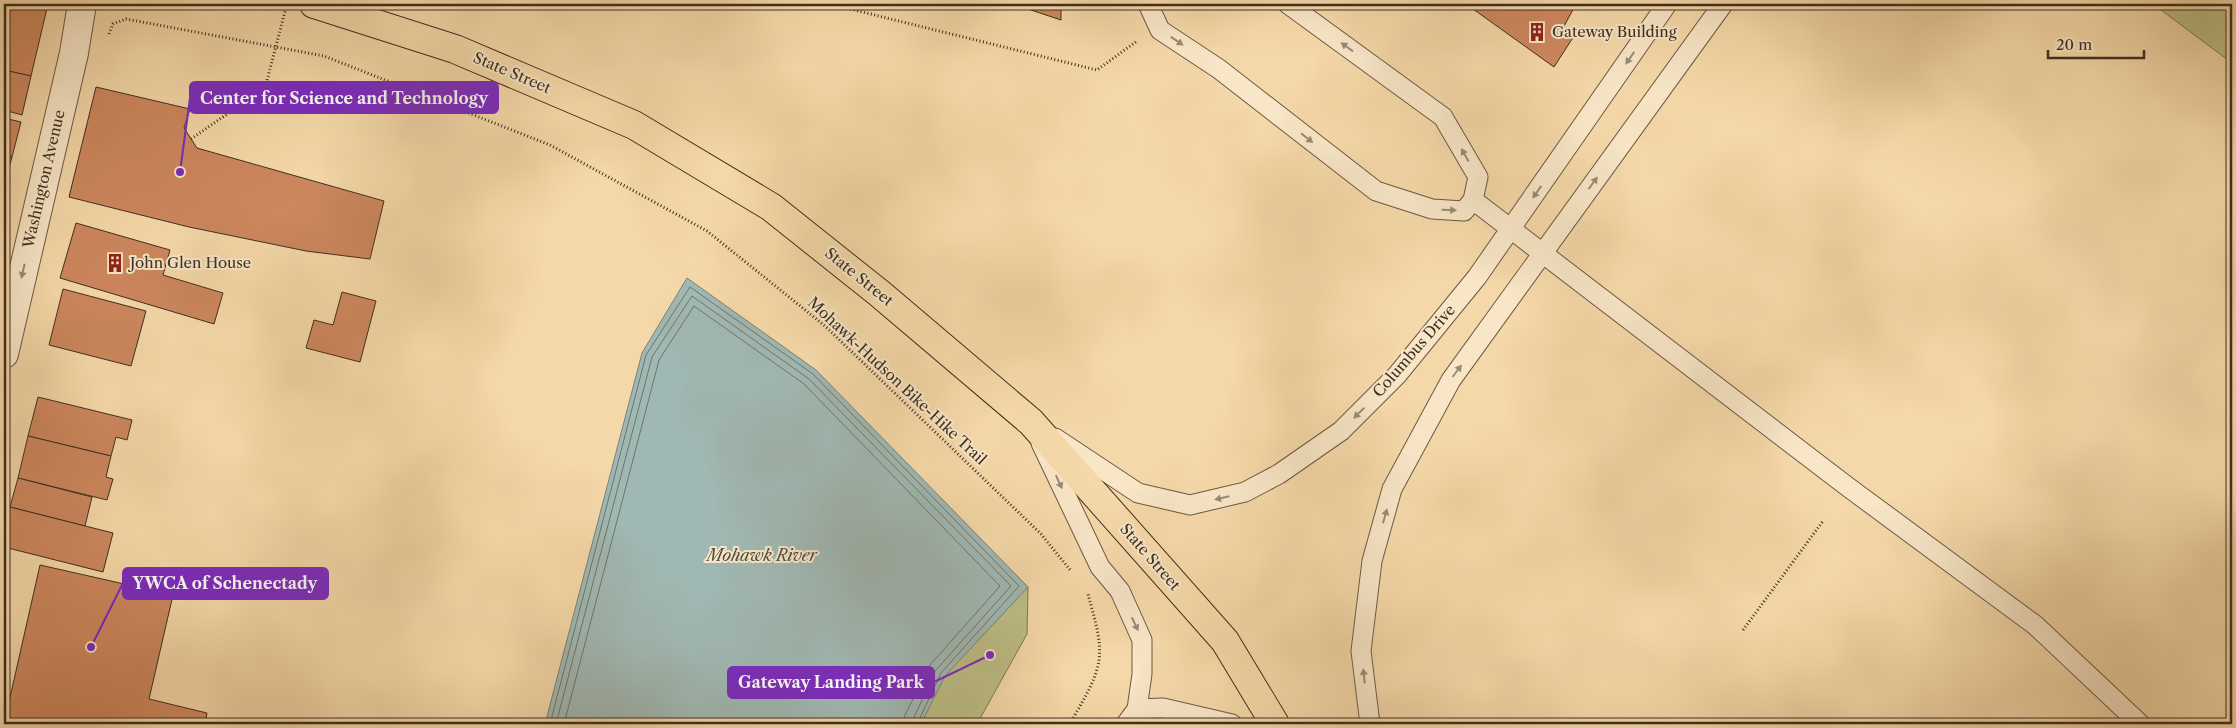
<svg xmlns="http://www.w3.org/2000/svg" width="2236" height="728" viewBox="0 0 2236 728" font-family="'Libre Caslon Text',serif">
	<rect width="100%" height="100%" fill="#f5d8a9"/>
	<filter id="stains"><feTurbulence type="fractalNoise" baseFrequency=".004" numOctaves="4"/><feColorMatrix values="0 0 0 0 .2 0 0 0 0 .09 0 0 0 0 .02 0 0 0 .5 -.17"/></filter>
	<radialGradient id="worn" r=".72"><stop offset=".6" stop-color="#630" stop-opacity="0"/><stop offset="1" stop-color="#630" stop-opacity=".3"/></radialGradient>
	<g fill="#bdbe87" stroke="#7e7654">
		<polygon points="2153,4 2232,4 2232,63"/>
		<polygon points="1005,565 1028,587 1027,634 977,724 863,724"/>
	</g>
	<polygon fill="#a0b8b3" stroke="#798179" points="687,278 816,370 1028,587 945,676 921,724 545,724 642,353"/>
	<g fill="none" stroke-linecap="round" stroke-linejoin="round">
		<g stroke="#6f746a" stroke-width="1">
			<polyline points="550,724 646,355 690,287 813,374 1019,586 941,673 917,724"/>
			<polyline points="556,724 652,357 692,296 809,379 1011,586 936,670 911,724"/>
			<polyline points="564,724 659,360 694,306 804,384 1000,586 930,665 905,715 903,724"/>
		</g>
	</g>
	<g fill="#cd875e" stroke="#3e2f21">
		<polygon points="4,4 48,4 31,76 4,70"/>
		<polygon points="1017,4 1061,4 1061,20 1022,7"/>
		<polygon points="1466,4 1576,4 1563,28 1574,36 1554,67"/>
		<polygon points="4,70 31,76 22,115 4,110"/>
		<polygon points="96,87 190,109 184,128 197,148 384,201 370,259 306,251 189,227 69,197"/>
		<polygon points="4,118 21,122 12,157 4,155"/>
		<polygon points="4,155 12,157 7,175 4,174"/>
		<polygon points="4,175 10,177 4,201"/>
		<polygon points="76,223 170,250 163,275 223,293 214,324 60,278"/>
		<polygon points="63,289 146,311 131,366 49,345"/>
		<polygon points="342,292 376,301 360,362 306,348 314,320 333,325"/>
		<polygon points="38,397 132,420 127,440 116,437 111,456 28,436"/>
		<polygon points="28,436 111,456 106,477 113,479 107,500 18,478"/>
		<polygon points="18,478 92,497 85,526 10,507"/>
		<polygon points="10,507 113,533 103,572 4,547 4,533"/>
		<polygon points="40,565 173,595 149,699 207,713 205,724 4,724"/>
	</g>
	<g fill="none" stroke-linecap="round" stroke-linejoin="round">
		<g stroke="#6c5943" stroke-width="21">
			<g id="lane">
				<polyline points="1148,4 1160,30 1219,69 1376,191 1432,209 1464,211 1473,200 1478,177 1443,117 1288,4"/>
				<polyline points="1473,200 1848,487 2035,625 2140,724"/>
				<polyline points="1055,438 1138,493 1190,505 1245,492 1279,474 1341,431 1397,375 1477,277 1667,4"/>
				<polyline points="1041,443 1100,567 1120,591 1142,640 1142,674 1137,709 1126,724"/>
				<polyline points="1137,709 1163,708 1232,724"/>
				<polyline points="1370,724 1361,651 1372,561 1392,489 1451,380 1723,4"/>
			</g>
		</g>
		<g stroke="#6c5943" stroke-width="30">
			<polyline id="street" points="4,354 74,53 82,4"/>
		</g>
		<g stroke="#3e2f21" stroke-width="30">
			<polyline id="primary" points="314,4 455,49 634,125 771,207 879,293 1031,422 1225,641 1275,724"/>
		</g>
		<g stroke="#3e2f21" stroke-width="3" stroke-dasharray="1 2.5" stroke-linecap="butt">
			<polyline points="830,4 1097,70 1137,41"/>
			<polyline points="109,34 113,24 126,19 324,56 550,145 707,231 825,326 1041,534 1071,571"/>
			<polyline points="1743,630 1823,521"/>
			<path d="M1070,724C1080,705 1096,682 1099,660C1102,639 1093,614 1088,594"/>
		</g>
		<use href="#lane" stroke="#f8e6c7" stroke-width="19"/>
		<use href="#street" stroke="#f8e6c7" stroke-width="28"/>
		<use href="#primary" stroke="#f5d8a9" stroke-width="28"/>
		<polyline stroke="#3e2f21" stroke-width="3" stroke-dasharray="1 2.5" stroke-linecap="butt" points="191,139 265,88 287,4"/>
	</g>
	<defs><path id="oneway-solid" d="M-6-.8H1V-3.2L6.5 0L1 3.2V.8H-6Z" transform="scale(1.25)"/></defs>
	<g fill="#9b8a74">
		<use href="#oneway-solid" transform="translate(1177 41) rotate(34)"/>
		<use href="#oneway-solid" transform="translate(1347 47) rotate(-144)"/>
		<use href="#oneway-solid" transform="translate(1630 58) rotate(125)"/>
		<use href="#oneway-solid" transform="translate(1307 138) rotate(38)"/>
		<use href="#oneway-solid" transform="translate(1465 155) rotate(-120)"/>
		<use href="#oneway-solid" transform="translate(1593 183) rotate(-54)"/>
		<use href="#oneway-solid" transform="translate(1537 192) rotate(125)"/>
		<use href="#oneway-solid" transform="translate(1449 210) rotate(2)"/>
		<use href="#oneway-solid" transform="translate(23 271) rotate(103)"/>
		<use href="#oneway-solid" transform="translate(1457 371) rotate(-53)"/>
		<use href="#oneway-solid" transform="translate(1359 413) rotate(135)"/>
		<use href="#oneway-solid" transform="translate(1059 482) rotate(65)"/>
		<use href="#oneway-solid" transform="translate(1222 498) rotate(167)"/>
		<use href="#oneway-solid" transform="translate(1385 516) rotate(-74)"/>
		<use href="#oneway-solid" transform="translate(1135 624) rotate(65)"/>
		<use href="#oneway-solid" transform="translate(1364 676) rotate(-96)"/>
	</g>
	<defs>
		<g id="building-bare" transform="scale(1.5)"><path d="M-4-6H4V6H1V3H-1V6H-4ZM-2.5-4.3h1.7v1.8h-1.7ZM.8-4.3h1.7v1.8H.8ZM-2.5-1h1.7V.8h-1.7ZM.8-1h1.7V.8H.8Z" fill="#8f2418" stroke="#f8e6c7" stroke-width="2.5" paint-order="stroke"/></g>
	</defs>
	<g fill-rule="evenodd">
		<use href="#building-bare" x="1537" y="32"/>
		<use href="#building-bare" x="115" y="263"/>
	</g>
	<g text-anchor="middle" stroke-width="4" stroke-linejoin="round" paint-order="stroke">
		<g font-size="15" fill="#3e2f21" stroke="#f8e6c7" text-anchor="start">
			<text x="1552" y="37">Gateway Building</text>
			<text x="130" y="268">John Glen House</text>
		</g>
		<g font-size="15" fill="#3e2f21" stroke="#f8e6c7">
			<text transform="translate(512 73) rotate(23)" y="5">State Street</text>
			<text transform="translate(44 179) rotate(-77)" y="5">Washington Avenue</text>
			<text transform="translate(859 277) rotate(39)" y="5">State Street</text>
			<text transform="translate(1414 351) rotate(-49)" y="5">Columbus Drive</text>
			<text transform="translate(897 381) rotate(43)" y="5">Mohawk-Hudson Bike-Hike Trail</text>
			<text transform="translate(1150 557) rotate(49)" y="5">State Street</text>
		</g>
		<g font-size="16" font-style="italic" fill="#524a3e" stroke="#f8e6c7">
			<text x="762" y="561">Mohawk River</text>
		</g>
	</g>
	<path fill="none" stroke="#7b2cbf" stroke-width="2" d="M180 172L190 98M91 647L123 583M990 655L934 682"/>
	<g fill="#7b2cbf" stroke="#f8e6c7" stroke-width="2">
		<circle cx="180" cy="172" r="5"/>
		<circle cx="91" cy="647" r="5"/>
		<circle cx="990" cy="655" r="5"/>
	</g>
	<g fill="#7b2cbf" stroke="#7b2cbf" stroke-width="2">
		<rect x="190" y="82" width="308" height="31" rx="5"/>
		<rect x="123" y="568" width="205" height="31" rx="5"/>
		<rect x="728" y="667" width="206" height="31" rx="5"/>
	</g>
	<g font-size="16" text-anchor="middle" font-weight="bold" fill="#fff">
		<text x="344" y="104">Center for Science and Technology</text>
		<text x="225" y="589">YWCA of Schenectady</text>
		<text x="831" y="688">Gateway Landing Park</text>
	</g>
	<rect width="2236" height="728" fill="none" stroke="#f5d8a9" stroke-width="20"/>
	<rect x="5" y="5" width="2226" height="718" fill="none" stroke="#3e2f21" stroke-width="2.5"/>
	<rect x="10" y="10" width="2216" height="708" fill="none" stroke="#3e2f21"/>
	<path d="M2048 50v8h96v-8" fill="none" stroke="#3e2f21" stroke-width="2.5"/>
	<text x="2056" y="50" font-size="15" fill="#3e2f21" stroke="#f8e6c7" stroke-width="4" paint-order="stroke">20 m</text>
	<rect width="100%" height="100%" filter="url(#stains)"/>
	<rect width="100%" height="100%" fill="url(#worn)"/>
</svg>
